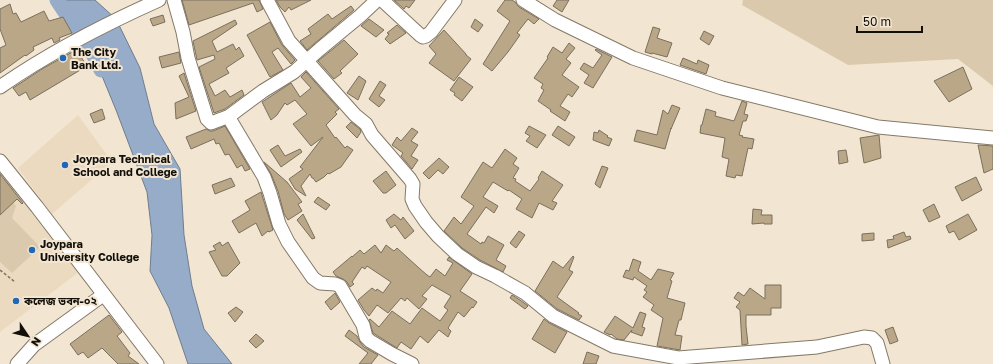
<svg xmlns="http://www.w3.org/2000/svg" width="993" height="364" viewBox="0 0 993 364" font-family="'Golos Text','Noto Sans Bengali',sans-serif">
	<rect width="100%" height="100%" fill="#f2e6d2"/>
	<g fill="#ebdac0">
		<polygon points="78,115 112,162 52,214 18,168"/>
		<polygon points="0,169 80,271 0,332"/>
	</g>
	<g fill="#dbc9ad">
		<polygon points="743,0 993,0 993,86 958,59 848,65 742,5"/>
		<polygon points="0,186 16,206 12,218 40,247 12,273 0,262"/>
	</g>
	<polygon fill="#97acc8" stroke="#6f7d8e" points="56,0 95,0 116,19 140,68 154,124 180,169 184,235 192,286 204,329 232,364 188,364 169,308 150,271 152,235 147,192 116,110 93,54"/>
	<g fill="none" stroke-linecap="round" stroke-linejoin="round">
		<polyline stroke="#97acc8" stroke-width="15" points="57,0 93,54 101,70"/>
	</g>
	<g fill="#b9a788" stroke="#7a705e">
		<polygon points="182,0 259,0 263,9 257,12 253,3 189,25"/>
		<polygon points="276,0 311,0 291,10 289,7 285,12 280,7"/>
		<polygon points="394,0 415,0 409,8 406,6 404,9"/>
		<polygon points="505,0 512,0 515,2 519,7 539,19 534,24 528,19 517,33 520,35 508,52 492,71 483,64 510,21 497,11"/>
		<polygon points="557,0 569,0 562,12 553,6"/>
		<polygon points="10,4 13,14 16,13 21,22 44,11 49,21 63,17 72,33 59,38 60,40 54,43 52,38 33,47 34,50 26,56 25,55 0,73 0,48 6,45 0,29 0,9"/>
		<polygon points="351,6 354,10 307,50 300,41 311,34 308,29 328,14 332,19"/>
		<polygon points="163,15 165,22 153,26 150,19"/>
		<polygon points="369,19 384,30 376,37 361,26"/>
		<polygon points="475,19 483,25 478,32 471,27"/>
		<polygon points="235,20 237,24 212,41 217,52 233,44 236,50 239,47 244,56 226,68 229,73 209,84 215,96 225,90 230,97 242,90 244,95 225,109 214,113 199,67 215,59 214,55 197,60 193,41"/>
		<polygon points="270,22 282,45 295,60 291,64 278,48 272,52 283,70 270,77 247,35"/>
		<polygon points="397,25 406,33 390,44 385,39 389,34 387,33"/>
		<polygon points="653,27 660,29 657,38 672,43 667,57 652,53 652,54 645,52"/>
		<polygon points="444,30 466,54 466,55 471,59 454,81 429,63 436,54 429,46"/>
		<polygon points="704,31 714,36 709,45 700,39"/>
		<polygon points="344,40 358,54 340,71 342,73 334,79 318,61"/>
		<polygon points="569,43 575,48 566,59 571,63 562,75 579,87 572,97 568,94 560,106 570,112 565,121 550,111 551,110 538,101 544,90 541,88 543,84 534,78 548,58 547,57 553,47 562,53"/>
		<polygon points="81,47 85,54 81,57 87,66 30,100 26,92 19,96 13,88 42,69"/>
		<polygon points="596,49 612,57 593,88 584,83 589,75 580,69 584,63 593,68 602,55 595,50"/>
		<polygon points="179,52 181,63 162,68 159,57"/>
		<polygon points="683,58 697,64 698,60 709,65 706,74 680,65"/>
		<polygon points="963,67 972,89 949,102 934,81"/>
		<polygon points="306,72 339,109 335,112 337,114 326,125 335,138 336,137 345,148 347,146 353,150 341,167 329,174 328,173 324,177 316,182 313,178 312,178 310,174 301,186 306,196 295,189 289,179 303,169 300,167 323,137 311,146 293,124 307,114 295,100 287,105 285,103 277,115 271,120 262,102 291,83 300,97 311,88 301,77"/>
		<polygon points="184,73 196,111 176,119 175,103 189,97 179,76"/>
		<polygon points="359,76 366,81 358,100 347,93"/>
		<polygon points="459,77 473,87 462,101 454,95 455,93 450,90"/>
		<polygon points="380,81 386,85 379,96 385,100 379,107 369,99"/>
		<polygon points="742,101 747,103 744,114 748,115 746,121 743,121 739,135 743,136 742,137 754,139 752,149 748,148 742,176 736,175 735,178 726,176 729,159 722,157 725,138 700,133 701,125 702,125 706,109 716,112 715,116 734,121"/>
		<polygon points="672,105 680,108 671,129 671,128 665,149 634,141 637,130 657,135 663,110 668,114"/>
		<polygon points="102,109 105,119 94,123 90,114"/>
		<polygon points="351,122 360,129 361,132 357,138 346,127"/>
		<polygon points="225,126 250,169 245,171 242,165 237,168 229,154 225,155 219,143 216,144 214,139 191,149 186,137 206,129 210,131 213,131"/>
		<polygon points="529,126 546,135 537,148 526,141 530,136 525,133"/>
		<polygon points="558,126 575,137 569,146 552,135"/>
		<polygon points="412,128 418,132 411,141 418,145 411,156 418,160 412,169 401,156 403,153 392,145 397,137 401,141"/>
		<polygon points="599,130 608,136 607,137 612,139 609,146 593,140 594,132 598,133"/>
		<polygon points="879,135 881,158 864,163 860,138"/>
		<polygon points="278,145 285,156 300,149 302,152 281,167 270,150"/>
		<polygon points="978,145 993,146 993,169 984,173"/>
		<polygon points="505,149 517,158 513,164 519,168 513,178 516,179 515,181 530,191 539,179 538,178 542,171 563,185 552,201 557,203 553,210 539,203 532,218 516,209 522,199 509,190 508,191 493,182 483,197 498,206 494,213 486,207 467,234 481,244 482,242 484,243 488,236 504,245 496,260 506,266 503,272 480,260 462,248 444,231 454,217 461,224 474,206 461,197 483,162 492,168"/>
		<polygon points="846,150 848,162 839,164 838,151"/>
		<polygon points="439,158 449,167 443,174 438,170 429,179 423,173"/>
		<polygon points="264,162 287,182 302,202 298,204 302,211 288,220 284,214 278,191 271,174"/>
		<polygon points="602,166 608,168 600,188 595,184"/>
		<polygon points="386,171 396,185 386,193 383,193 373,181"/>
		<polygon points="0,174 23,203 22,204 17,199 0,215"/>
		<polygon points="976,177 982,190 962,201 955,187"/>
		<polygon points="231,178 235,186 215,194 212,185"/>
		<polygon points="261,192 273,230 269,232 268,231 262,236 256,223 239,233 232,221 250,210 245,201"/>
		<polygon points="318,197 330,205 326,210 314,202"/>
		<polygon points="934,204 940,217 929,222 923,210"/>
		<polygon points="753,209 762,210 761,215 772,215 772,224 764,224 764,223 752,224"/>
		<polygon points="303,214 315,238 312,239 297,220"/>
		<polygon points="394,214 401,220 403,217 414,231 405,239 395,225 391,228 386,220"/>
		<polygon points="968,214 977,230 959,240 954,231 949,233 946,226"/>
		<polygon points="519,231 525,235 516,248 510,243"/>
		<polygon points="904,232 906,237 910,236 911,239 888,248 887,240 894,239 893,236"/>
		<polygon points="874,233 874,240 862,241 862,234"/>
		<polygon points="220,242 222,246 228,242 240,263 227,276 222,276 209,252 216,250 213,246"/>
		<polygon points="375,245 381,253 386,245 394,251 397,248 419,268 427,275 430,277 436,269 445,276 453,263 447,260 449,257 472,274 460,291 477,302 473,308 472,307 464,317 458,312 448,328 451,331 448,337 439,330 428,343 420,336 411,349 401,342 397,348 373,333 369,320 370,319 379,327 392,311 410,324 422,308 440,321 448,310 444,307 451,296 432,285 422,296 427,299 419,309 407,298 405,301 401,298 388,313 377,305 369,316 364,310 358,300 372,288 376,291 377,289 383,293 391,282 367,266 365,269 362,267 352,282 354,284 350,287 347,282 343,279 336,276 333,272 352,256 352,257 360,250 364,254"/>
		<polygon points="573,256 574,257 569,270 573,272 557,297 579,313 578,314 582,316 579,320 557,309 535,291 553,261 563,268"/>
		<polygon points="633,259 641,262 638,271 651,280 658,269 674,273 670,280 672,281 667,298 685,303 681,320 679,320 675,335 682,336 680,350 657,346 663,318 651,310 654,305 643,297 647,292 644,290 647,286 634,277 633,280 623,277 626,270 629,271"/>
		<polygon points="765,285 781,285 781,308 771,308 771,315 746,315 746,326 748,344 742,345 740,310 736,307 740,302 734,298 738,292 744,296 750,288 765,299"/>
		<polygon points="335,293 340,302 331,310 325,302"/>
		<polygon points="512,295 520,300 528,306 525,309 510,298"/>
		<polygon points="236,307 243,312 235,322 228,313"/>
		<polygon points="640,312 646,314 642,327 645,328 642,336 631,332 632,330 624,340 617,339 611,334 610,335 604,332 615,316 633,328"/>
		<polygon points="109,315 122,332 117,336 130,353 128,356 139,364 118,364 102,348 88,358 83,352 78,355 70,344"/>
		<polygon points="544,319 549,323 567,332 555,353 532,339"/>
		<polygon points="893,327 898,341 890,344 885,330"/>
		<polygon points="349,330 357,336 360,342 364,347 378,355 371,364 359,364 368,353 345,336"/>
		<polygon points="256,334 264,341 256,348 249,341"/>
		<polygon points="587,352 599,356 596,364 583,364"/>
	</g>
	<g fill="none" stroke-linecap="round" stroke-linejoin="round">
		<g stroke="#847968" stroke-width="15">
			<g id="minor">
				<polyline points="174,0 183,32 188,58 207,119 211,123 227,117 229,118 264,177 270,193 279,224 288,242 313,278 320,283 335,284 340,286 363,325 366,337 370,341 392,354 412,364"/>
				<polyline points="267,0 289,41 355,115 366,124 372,135 410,179 413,184 412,199 415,206 426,222 438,236 457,254 476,267 495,276 525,293 553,316 613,346 678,358 817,347 864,337 872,338 877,343 883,364"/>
				<polyline points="382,0 420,35 423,37 426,36 431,32 455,0"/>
				<polyline points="523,0 555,20 633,58 722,88 878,127 993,138"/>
				<path d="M0,87C50,52 103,25 159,0"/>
				<polyline points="228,117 263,91 294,72 320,49 360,16 377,0"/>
				<polyline points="0,161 37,207 157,364"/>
				<polyline points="17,364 34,345 103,295"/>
			</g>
		</g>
		<polyline stroke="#787064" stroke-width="1.5" stroke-dasharray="3 2" stroke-linecap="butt" points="0,270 15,282"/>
		<use href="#minor" stroke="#fff" stroke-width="13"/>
	</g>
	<g fill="#2267b7" stroke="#f2e6d2" stroke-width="1.5">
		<circle cx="63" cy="58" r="4"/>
		<circle cx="65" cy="165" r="4"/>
		<circle cx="32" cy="250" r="4"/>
		<circle cx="16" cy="301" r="4"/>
	</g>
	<g text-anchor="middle" stroke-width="4" stroke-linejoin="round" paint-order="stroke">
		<g font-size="11" font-weight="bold" fill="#120e08" stroke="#f2e6d2" text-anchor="start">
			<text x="71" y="56">The City<tspan x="71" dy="13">Bank Ltd.</tspan></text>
			<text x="73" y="163">Joypara Technical<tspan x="73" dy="13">School and College</tspan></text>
			<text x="40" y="248">Joypara<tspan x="40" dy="13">University College</tspan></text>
			<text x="24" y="305">কলেজ ভবন-০২</text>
		</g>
	</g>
	<g transform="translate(28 336) rotate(125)" stroke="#f2e6d2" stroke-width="3" paint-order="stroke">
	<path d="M0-3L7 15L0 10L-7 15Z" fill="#120e08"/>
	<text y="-6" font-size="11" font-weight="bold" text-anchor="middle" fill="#120e08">N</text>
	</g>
	<path d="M857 26v6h65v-6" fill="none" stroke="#120e08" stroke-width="2"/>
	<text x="863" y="26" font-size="12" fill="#120e08" stroke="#f2e6d2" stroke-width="3" paint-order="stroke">50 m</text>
</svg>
